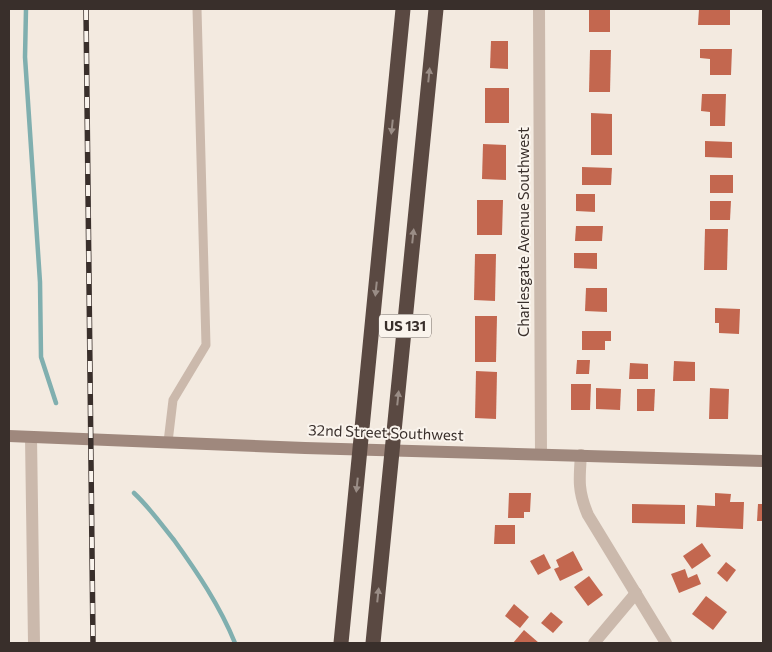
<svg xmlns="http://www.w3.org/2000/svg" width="772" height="652" viewBox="0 0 772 652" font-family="Commissioner,sans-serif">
	<rect width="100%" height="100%" fill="#f3eae0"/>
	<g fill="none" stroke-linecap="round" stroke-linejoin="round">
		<g stroke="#80afaf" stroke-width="4.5">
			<polyline points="26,9 25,57 40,282 41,357 56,403"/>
			<path d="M134,493C149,507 161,524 174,540C197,572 220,606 235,643"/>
		</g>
	</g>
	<g fill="#c3674f">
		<rect x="589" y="9" width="21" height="23"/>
		<polygon points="699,9 730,9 730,25 698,25"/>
		<polygon points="491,41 508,41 508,69 490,68"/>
		<polygon points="700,49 732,49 731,75 710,75 710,59 700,58"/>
		<polygon points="590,50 611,50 610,92 589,92"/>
		<rect x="485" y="88" width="24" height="35"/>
		<polygon points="702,94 726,94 725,126 710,126 710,112 701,111"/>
		<polygon points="591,113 612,114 612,155 591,155"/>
		<polygon points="705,141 732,142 732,158 705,157"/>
		<polygon points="483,144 506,145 506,180 482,179"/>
		<polygon points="582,167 612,168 611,185 582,185"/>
		<rect x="710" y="175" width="23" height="18"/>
		<polygon points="576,194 595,194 595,212 576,211"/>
		<polygon points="477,200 503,200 502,235 477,235"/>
		<polygon points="710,201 731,201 730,220 710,220"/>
		<polygon points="576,226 603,226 602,241 575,241"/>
		<polygon points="705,229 728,229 727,270 704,270"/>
		<polygon points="574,253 597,253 597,269 574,268"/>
		<polygon points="475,254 496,254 495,301 474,300"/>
		<polygon points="586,288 607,288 607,312 585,311"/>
		<polygon points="715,308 740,309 739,334 719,333 719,323 715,323"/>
		<polygon points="475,316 497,316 496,362 475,362"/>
		<polygon points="582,331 611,331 611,341 605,341 605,350 582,350"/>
		<polygon points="577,360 590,360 589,374 576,374"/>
		<polygon points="674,361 695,362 695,381 673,381"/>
		<polygon points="630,363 648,364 648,379 629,379"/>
		<polygon points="476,371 497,372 496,419 475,418"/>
		<polygon points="571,384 591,384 590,410 571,410"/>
		<polygon points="596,388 621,389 620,410 596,409"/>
		<polygon points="710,388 729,389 728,419 709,419"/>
		<polygon points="637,389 655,389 654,411 637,411"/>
		<polygon points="509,493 531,493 530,512 524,512 524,518 508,518"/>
		<polygon points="715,493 731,494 730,502 744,502 743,529 696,527 697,505 715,506"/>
		<polygon points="632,504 685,505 685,524 632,523"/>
		<polygon points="758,504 763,504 763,521 757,521"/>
		<polygon points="495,525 515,525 515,544 494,544"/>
		<polygon points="702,543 711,556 692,569 683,556"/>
		<polygon points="573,551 583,570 560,581 554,569 559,567 556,560"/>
		<polygon points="544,554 551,568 538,575 530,561"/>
		<polygon points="726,562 736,570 727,582 717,573"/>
		<polygon points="685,569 688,578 697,574 701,584 679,593 671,574"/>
		<polygon points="589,576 603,595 588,606 574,587"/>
		<polygon points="706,596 727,612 713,630 692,614"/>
		<polygon points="514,604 529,617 520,628 505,616"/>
		<polygon points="551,612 563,622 553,633 541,623"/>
		<polygon points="524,630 539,643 513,643"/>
	</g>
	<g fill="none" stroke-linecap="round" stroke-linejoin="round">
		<polyline stroke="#cbb9ac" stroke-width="9" points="168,442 173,400 206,345 197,9"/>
		<g stroke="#cbb9ac" stroke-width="12">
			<polyline points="539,9 541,454"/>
			<polyline points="31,437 34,643"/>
			<path d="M581,455C579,480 578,492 588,515L666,643"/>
			<polyline points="594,643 636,593"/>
		</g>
		<polyline stroke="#9f887d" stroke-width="12" points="9,436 305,448 763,461"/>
		<g stroke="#5a4942" stroke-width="15">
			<polyline points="341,643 403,9"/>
			<polyline points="373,643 436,9"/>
		</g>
		<g stroke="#392f2b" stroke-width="5.5">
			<polyline id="rail" points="86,9 93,643"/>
		</g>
		<use href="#rail" stroke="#faf4ed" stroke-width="4" stroke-dasharray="11" stroke-linecap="butt"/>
	</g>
	<defs><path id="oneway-solid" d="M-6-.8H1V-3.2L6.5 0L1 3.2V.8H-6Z" transform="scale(1.25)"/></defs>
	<g fill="#9a8d86">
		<use href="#oneway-solid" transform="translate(429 75) rotate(-84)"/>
		<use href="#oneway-solid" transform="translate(392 127) rotate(96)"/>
		<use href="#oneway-solid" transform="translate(413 236) rotate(-84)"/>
		<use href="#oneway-solid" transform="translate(376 289) rotate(96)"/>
		<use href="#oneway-solid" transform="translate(398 398) rotate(-84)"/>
		<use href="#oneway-solid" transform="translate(357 485) rotate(96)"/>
		<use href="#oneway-solid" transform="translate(378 595) rotate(-84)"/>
	</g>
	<g text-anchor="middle" stroke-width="4" stroke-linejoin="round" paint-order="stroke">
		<rect fill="#faf4ed" stroke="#736a65" stroke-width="1" x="379" y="314.5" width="52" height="23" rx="4"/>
		<g font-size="14" font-weight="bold" fill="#392f2b">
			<text x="405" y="331">US 131</text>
		</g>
		<g font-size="15" fill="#392f2b" stroke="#faf4ed">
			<text transform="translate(524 232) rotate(-90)" y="5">Charlesgate Avenue Southwest</text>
			<text transform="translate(386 433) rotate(2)" y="5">32nd Street Southwest</text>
		</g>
	</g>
	<rect width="772" height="652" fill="none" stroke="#392f2b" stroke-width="20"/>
</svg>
